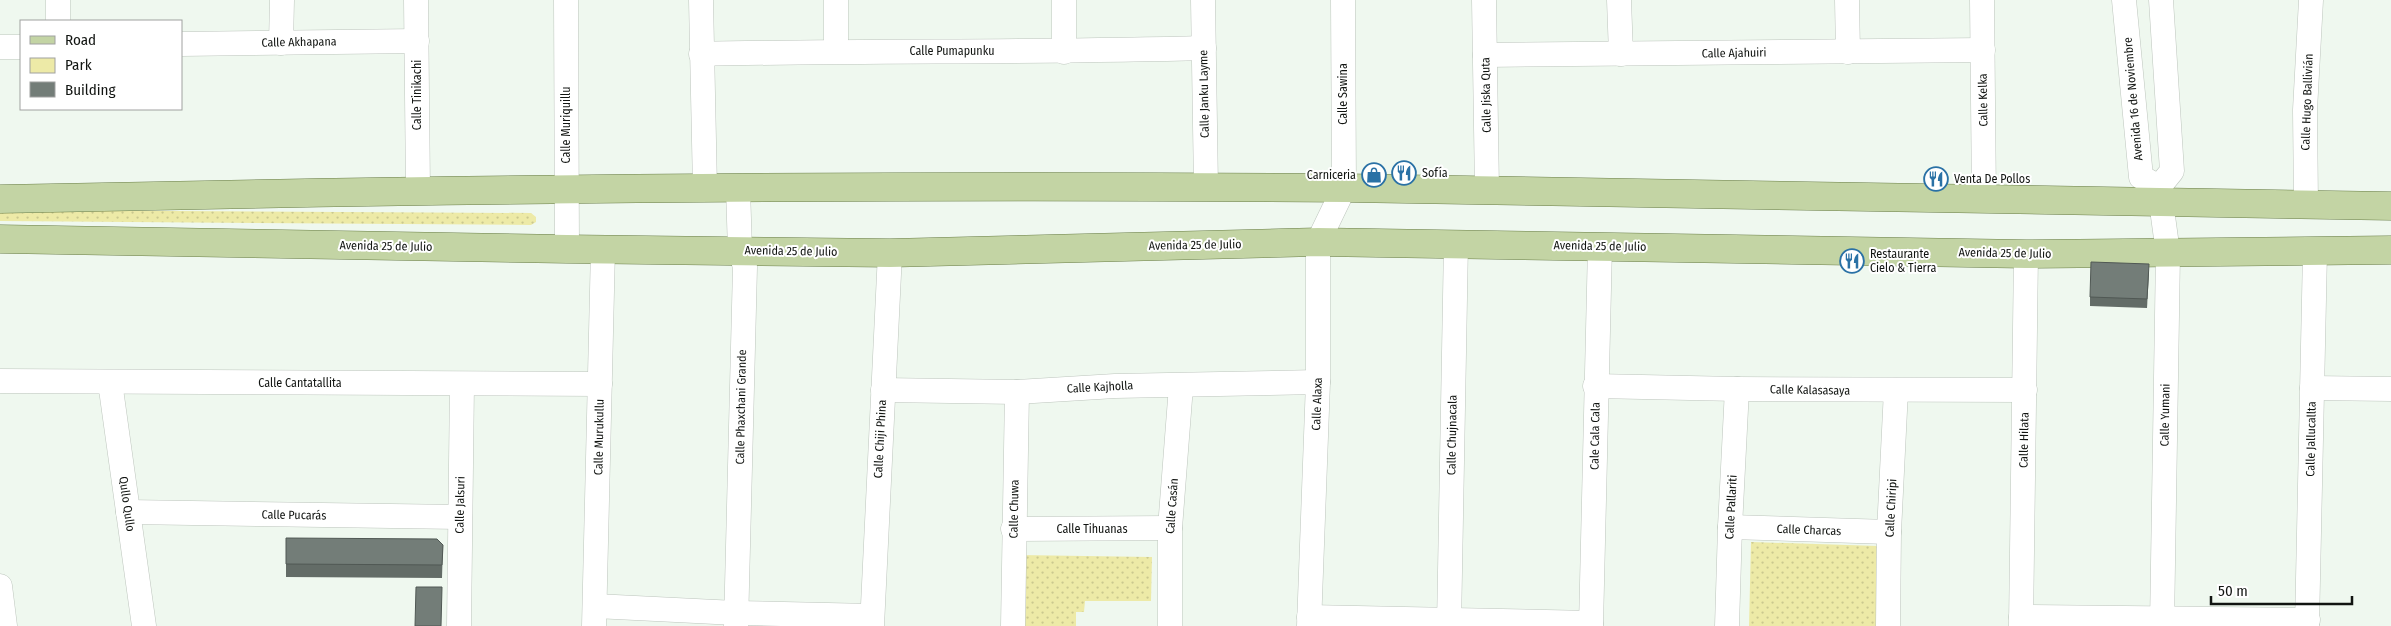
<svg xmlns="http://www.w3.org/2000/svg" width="2391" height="626" viewBox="0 0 2391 626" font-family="'Fira Sans Condensed',sans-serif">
	<defs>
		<pattern id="green-dots" width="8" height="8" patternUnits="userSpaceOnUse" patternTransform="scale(1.25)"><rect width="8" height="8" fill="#edeaa7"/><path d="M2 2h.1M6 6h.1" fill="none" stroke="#cac88f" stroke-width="1.8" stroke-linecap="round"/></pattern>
	</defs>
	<rect width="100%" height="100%" fill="#eff8ef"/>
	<g fill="url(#green-dots)">
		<polygon points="0,210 531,213 536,217 536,222 531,225 0,221"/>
		<polygon points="1751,542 1878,546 1876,626 1749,626"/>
		<polygon points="1019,555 1152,557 1151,601 1085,601 1084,612 1076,612 1076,626 1017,626"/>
	</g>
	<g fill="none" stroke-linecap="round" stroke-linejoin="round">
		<g stroke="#bdc5bd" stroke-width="25">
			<g id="minor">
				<polyline points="58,0 58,21"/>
				<polyline points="416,0 418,190"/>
				<polyline points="566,0 567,249"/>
				<polyline points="701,0 705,188"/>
				<polyline points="836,0 836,51"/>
				<polyline points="1203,0 1206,187"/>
				<polyline points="1484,0 1487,190"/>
				<polyline points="1619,0 1621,54"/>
				<polyline points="1847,0 1848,52"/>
				<polyline points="1982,0 1984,200"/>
				<polyline points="2124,0 2141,177 2159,187"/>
				<polyline points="2161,0 2172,171 2159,187 2168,253 2162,626"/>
				<polyline points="281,43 282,0"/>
				<polyline points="181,44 417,41"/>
				<polyline points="0,47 21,47"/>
				<polyline points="1064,52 1064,0"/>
				<path d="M701,54C869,50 1036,53 1204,48"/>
				<polyline points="1485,55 1983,50"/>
				<polyline points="2306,205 2305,110 2311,0"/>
				<polyline points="0,381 600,384"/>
				<polyline points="110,382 144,626"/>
				<polyline points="1595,386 1737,389 2025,390"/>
				<polyline points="2312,388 2391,389"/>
				<polyline points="883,390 1017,392 1115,386 1318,382"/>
				<polyline points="128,512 460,517"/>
				<polyline points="1730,527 1889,532"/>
				<polyline points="1013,529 1170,528"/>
				<polyline points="0,586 5,626"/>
				<polyline points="595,606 736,613 872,616"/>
				<polyline points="1309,617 1591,623"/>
				<polyline points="2021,617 2308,620"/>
				<polyline points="459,626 462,384"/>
				<polyline points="594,626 603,249"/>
				<polyline points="736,626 745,267 740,250 738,189"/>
				<polyline points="872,626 890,253"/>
				<polyline points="1013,626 1017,392"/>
				<polyline points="1170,626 1170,528 1181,386"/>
				<polyline points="1309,626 1318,382 1318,242 1344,188 1343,0"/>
				<polyline points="1449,626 1456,243"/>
				<polyline points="1591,626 1600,246"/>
				<polyline points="1727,626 1730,527 1737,389"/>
				<polyline points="1888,626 1889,532 1896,390"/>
				<polyline points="2021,626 2026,254"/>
				<polyline points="2307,626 2315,252"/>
			</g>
		</g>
		<g stroke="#6b7f49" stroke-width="29">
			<g id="major">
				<path d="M0,199C448,189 897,184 1346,188C1694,191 2043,203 2391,206"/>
				<polyline points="0,239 567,249 890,253 1318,242 2026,254 2391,250"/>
			</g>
		</g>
		<use href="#minor" stroke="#fff" stroke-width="24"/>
		<use href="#major" stroke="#c3d4a4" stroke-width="28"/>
	</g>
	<g fill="#636c67">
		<polygon points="2149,273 2147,308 2090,306 2090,297"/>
		<polygon points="286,538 443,545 442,578 286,577"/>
	</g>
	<g fill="#737d78" stroke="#505854">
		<polygon points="2091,262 2149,264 2147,299 2090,297"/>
		<polygon points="286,538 437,539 443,545 442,565 286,564"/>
		<polygon points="416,587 442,587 441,626 415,626"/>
	</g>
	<defs>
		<g id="restaurant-ring" transform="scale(1.25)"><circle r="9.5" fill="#fff" stroke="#2a71a5" stroke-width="1.5"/><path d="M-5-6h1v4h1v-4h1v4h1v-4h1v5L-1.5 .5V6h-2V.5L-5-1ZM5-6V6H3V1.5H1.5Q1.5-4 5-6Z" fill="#2a71a5"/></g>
		<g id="shop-ring" transform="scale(1.25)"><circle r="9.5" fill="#fff" stroke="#2a71a5" stroke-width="1.5"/><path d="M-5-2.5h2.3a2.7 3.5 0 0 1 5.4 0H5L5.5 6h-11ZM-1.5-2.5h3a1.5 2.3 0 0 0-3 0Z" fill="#2a71a5"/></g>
	</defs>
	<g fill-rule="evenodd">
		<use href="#restaurant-ring" x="1404" y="173"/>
		<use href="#shop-ring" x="1374" y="175"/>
		<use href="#restaurant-ring" x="1936" y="179"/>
		<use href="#restaurant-ring" x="1852" y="261"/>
	</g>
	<g text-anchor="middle" stroke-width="4" stroke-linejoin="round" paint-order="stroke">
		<g font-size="12" fill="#111411" stroke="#fff">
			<text transform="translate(299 42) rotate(-1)" y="4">Calle Akhapana</text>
			<text x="952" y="55">Calle Pumapunku</text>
			<text transform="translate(1734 53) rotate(-1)" y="4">Calle Ajahuiri</text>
			<text transform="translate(1204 94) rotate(-91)" y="4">Calle Janku Layme</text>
			<text transform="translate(1343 94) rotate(-90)" y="4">Calle Sawina</text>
			<text transform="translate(417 95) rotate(-90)" y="4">Calle Tinikachi</text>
			<text transform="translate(1486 95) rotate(-91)" y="4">Calle Jiska Quta</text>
			<text transform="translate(2133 99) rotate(-95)" y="4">Avenida 16 de Noviembre</text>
			<text transform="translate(1983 100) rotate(-91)" y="4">Calle Kelka</text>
			<text transform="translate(2307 102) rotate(-88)" y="4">Calle Hugo Ballivián</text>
			<text transform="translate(566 125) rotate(-90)" y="4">Calle Muriquillu</text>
			<text transform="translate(1195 245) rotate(-1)" y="4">Avenida 25 de Julio</text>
			<text transform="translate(386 246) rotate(1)" y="4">Avenida 25 de Julio</text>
			<text transform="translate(1600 246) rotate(1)" y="4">Avenida 25 de Julio</text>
			<text transform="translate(791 251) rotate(1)" y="4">Avenida 25 de Julio</text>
			<text transform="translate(2005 253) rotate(1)" y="4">Avenida 25 de Julio</text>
			<text x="300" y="387">Calle Cantatallita</text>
			<text transform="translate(1100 387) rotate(-3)" y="4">Calle Kajholla</text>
			<text transform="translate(1810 390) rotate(1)" y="4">Calle Kalasasaya</text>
			<text transform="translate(1317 404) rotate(-88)" y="4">Calle Alaxa</text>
			<text transform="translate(741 407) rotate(-89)" y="4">Calle Phaxchani Grande</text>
			<text transform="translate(2165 415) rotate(-89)" y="4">Calle Yumani</text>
			<text transform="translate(1452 435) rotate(-89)" y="4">Calle Chujnacala</text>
			<text transform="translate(1595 436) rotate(-89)" y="4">Cale Cala Cala</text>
			<text transform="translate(599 437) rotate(-89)" y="4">Calle Murukullu</text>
			<text transform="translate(880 439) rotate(-87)" y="4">Calle Chiji Phina</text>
			<text transform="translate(2311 439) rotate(-89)" y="4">Calle Jallucallta</text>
			<text transform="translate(2024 440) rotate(-89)" y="4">Calle Hilata</text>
			<text transform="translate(127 504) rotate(82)" y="4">Qullo Qullo</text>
			<text transform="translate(460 505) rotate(-89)" y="4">Calle Jalsuri</text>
			<text transform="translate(1172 506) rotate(-86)" y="4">Calle Casán</text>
			<text transform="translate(1731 507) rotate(-87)" y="4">Calle Pallariti</text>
			<text transform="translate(1891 508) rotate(-87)" y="4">Calle Chiripi</text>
			<text transform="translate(1014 509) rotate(-89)" y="4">Calle Chuwa</text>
			<text transform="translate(294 515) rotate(1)" y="4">Calle Pucarás</text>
			<text x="1092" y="533">Calle Tihuanas</text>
			<text transform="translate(1809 530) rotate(2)" y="4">Calle Charcas</text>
		</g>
		<g font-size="12" fill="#111411" stroke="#fff" text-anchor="start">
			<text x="1422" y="177">Sofía</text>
			<text x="1356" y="179" text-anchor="end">Carniceria</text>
			<text x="1954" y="183">Venta De Pollos</text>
			<text x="1870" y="258">Restaurante<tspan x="1870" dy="14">Cielo &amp; Tierra</tspan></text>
		</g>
	</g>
	<rect x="20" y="20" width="162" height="90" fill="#ffffff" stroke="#a0a1a0"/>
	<rect x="30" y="36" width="25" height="8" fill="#c3d4a4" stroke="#a0a1a0"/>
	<text x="65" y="45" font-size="15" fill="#111411">Road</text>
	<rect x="30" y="58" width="25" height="15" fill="#edeaa7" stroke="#a0a1a0"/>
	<text x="65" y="70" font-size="15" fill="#111411">Park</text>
	<rect x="30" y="82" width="25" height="15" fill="#737d78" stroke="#a0a1a0"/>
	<text x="65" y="95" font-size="15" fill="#111411">Building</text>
	<path d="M2211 596v8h141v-8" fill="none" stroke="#111411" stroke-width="2.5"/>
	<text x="2218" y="596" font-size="15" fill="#111411" stroke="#ffffff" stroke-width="4" paint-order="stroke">50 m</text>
</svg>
